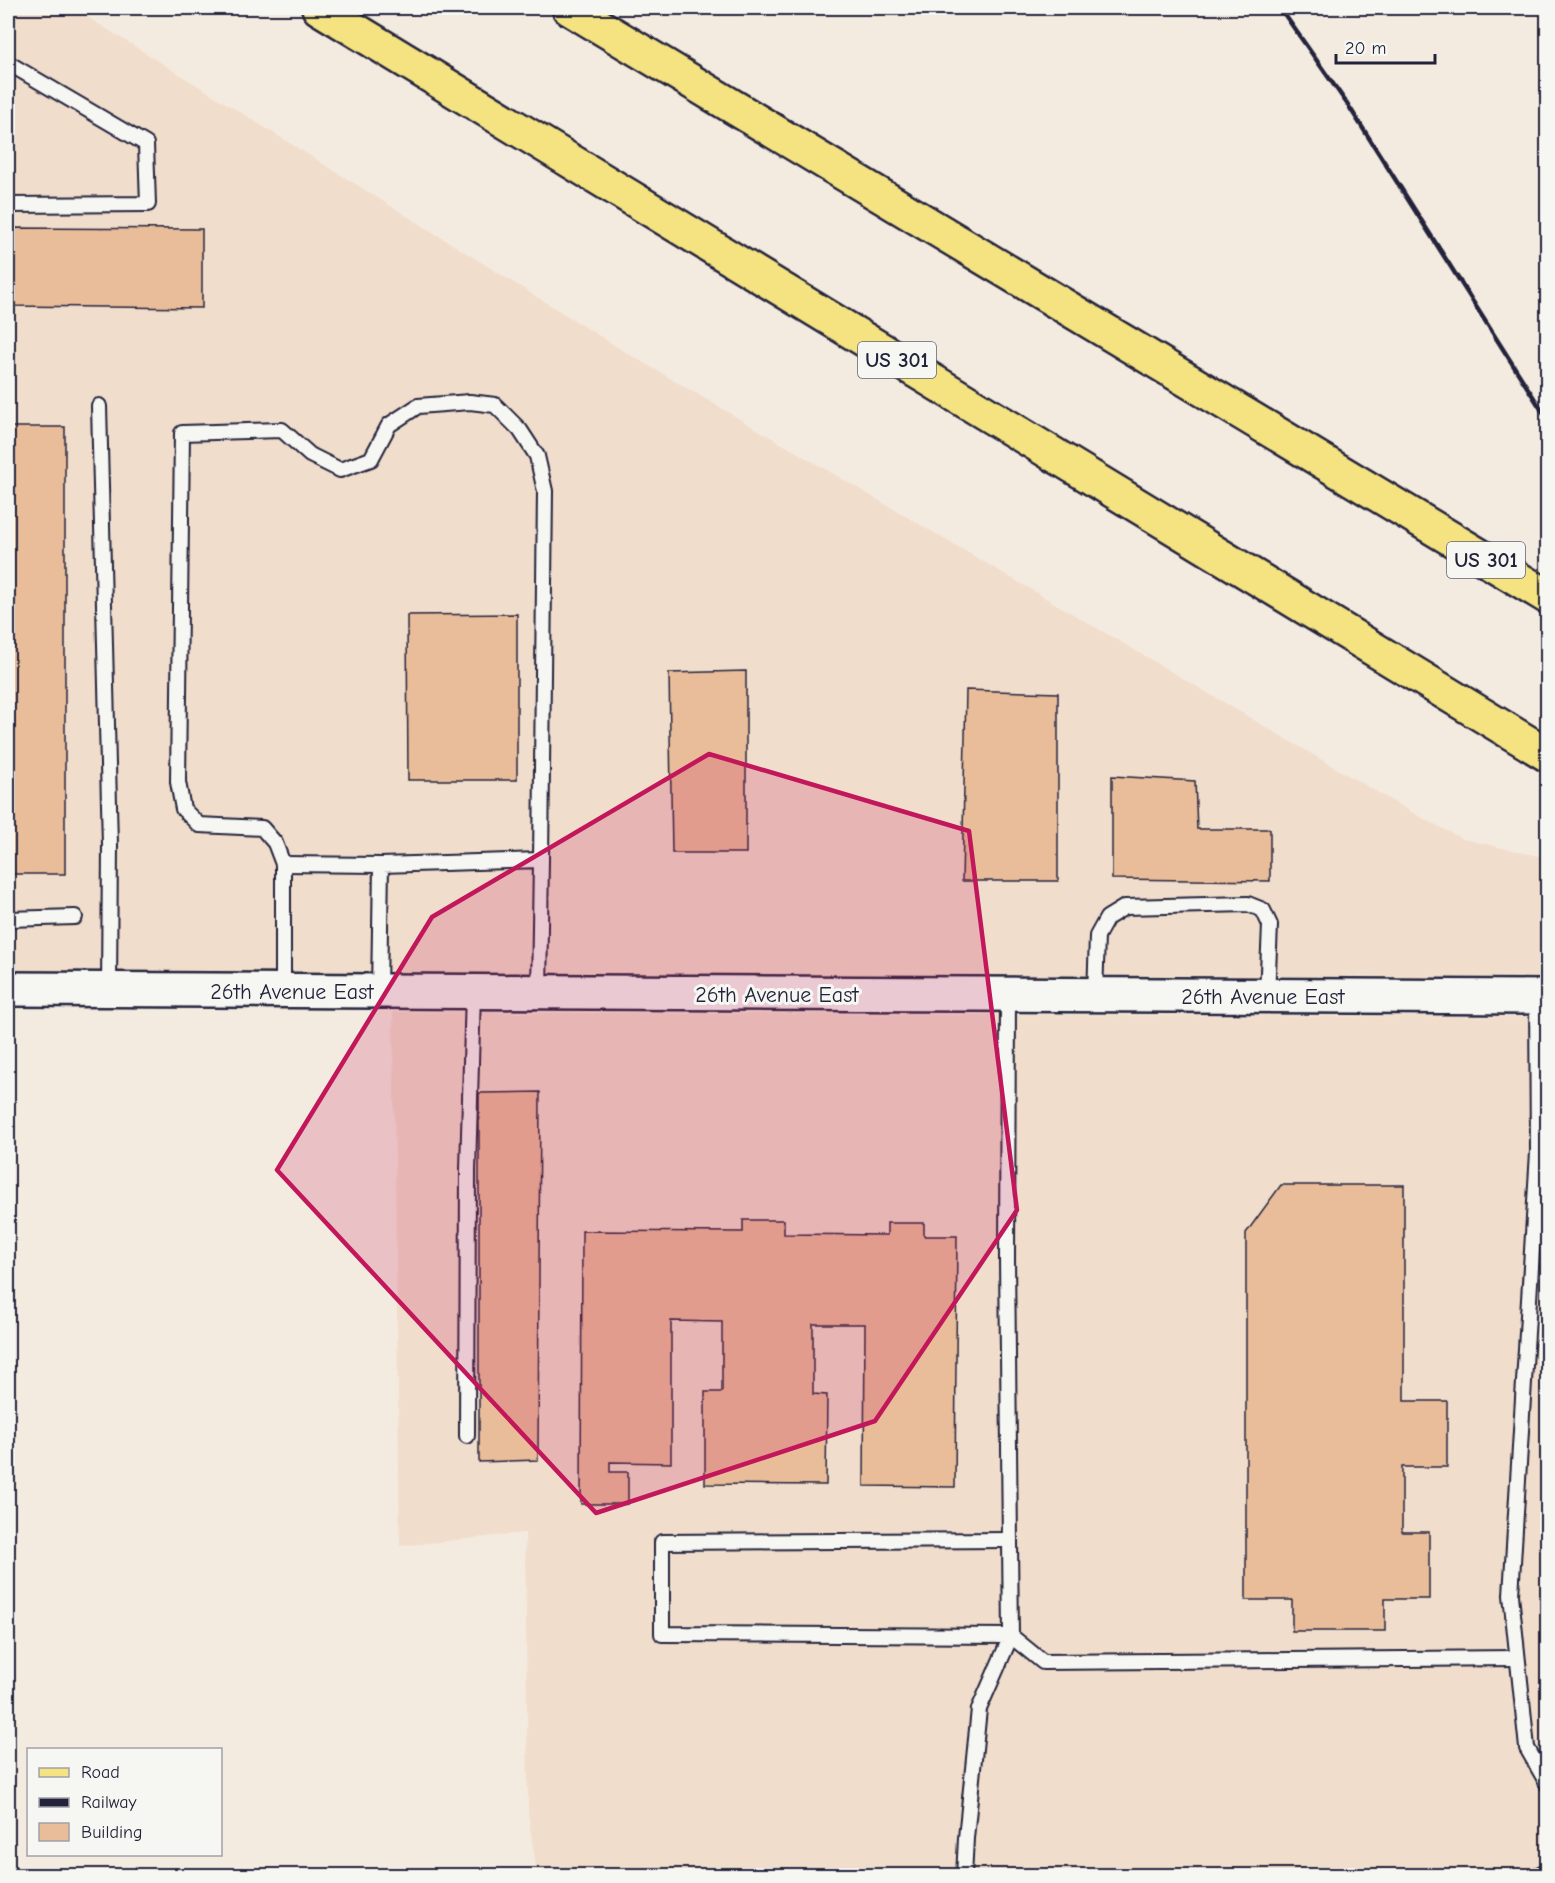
<svg xmlns="http://www.w3.org/2000/svg" width="1555" height="1883" viewBox="0 0 1555 1883" font-family="'Comic Neue',sans-serif">
	<rect width="100%" height="100%" fill="#f4ebe0"/>
	<filter id="ink" filterUnits="userSpaceOnUse"><feTurbulence type="fractalNoise" baseFrequency=".0167" numOctaves="2"/><feDisplacementMap in="SourceGraphic" scale="12" xChannelSelector="R" yChannelSelector="G"/><feConvolveMatrix kernelMatrix="1 2 1 2 8 2 1 2 1" color-interpolation-filters="sRGB"/></filter>
	<g filter="url(#ink)">
		<g fill="#f1ddcb">
			<polygon points="8,8 73,8 622,350 1411,812 1463,839 1547,858 1547,977 8,971"/>
			<polygon points="393,1012 1547,1017 1547,1875 537,1875 528,1812 525,1533 400,1546"/>
		</g>
		<g fill="#eabd9a" stroke="#22223b" stroke-width="1.5">
			<polygon points="8,228 202,229 202,308 8,306"/>
			<rect x="8" y="427" width="57" height="447"/>
			<polygon points="517,614 517,780 408,780 407,615"/>
			<polygon points="746,671 746,853 672,853 669,673"/>
			<polygon points="966,690 1058,693 1058,881 962,881"/>
			<polygon points="1112,776 1195,781 1197,829 1270,829 1270,881 1112,879"/>
			<polygon points="540,1092 538,1460 479,1462 479,1093"/>
			<polygon points="1281,1185 1404,1185 1404,1401 1447,1401 1447,1467 1402,1467 1402,1532 1429,1532 1429,1599 1385,1599 1385,1631 1292,1631 1292,1600 1246,1600 1246,1233"/>
			<polygon points="743,1220 784,1220 784,1234 887,1235 887,1223 924,1223 924,1236 957,1236 955,1487 864,1486 865,1324 813,1324 813,1394 827,1395 826,1485 705,1484 705,1392 722,1392 722,1322 671,1321 671,1463 610,1462 610,1472 628,1472 628,1504 581,1504 582,1231 743,1232"/>
		</g>
		<g fill="none" stroke-linecap="round" stroke-linejoin="round">
			<g stroke="#22223b" stroke-width="18">
				<g id="service">
					<polyline points="8,63 146,144 148,204 8,205"/>
					<polyline points="99,406 110,844 109,991"/>
					<polyline points="283,864 381,865"/>
					<polyline points="8,919 75,917"/>
					<polyline points="283,991 283,864 275,843 262,828 199,825 183,809 178,782 182,433 282,430 310,455 340,470 371,459 389,425 418,406 470,402 495,405 520,430 537,456 545,491 541,860"/>
					<polyline points="379,992 381,865 541,860 539,993"/>
					<polyline points="1008,995 1007,1259 1011,1636 1043,1662 1517,1658"/>
					<polyline points="1095,995 1097,936 1107,918 1125,907 1248,904 1263,910 1270,925 1267,996"/>
					<polyline points="1537,997 1538,1152 1511,1595 1527,1748 1548,1785"/>
					<polyline points="467,1436 468,1170 473,992"/>
					<polyline points="964,1876 966,1838 979,1709 1011,1636 662,1634 662,1542 1010,1540"/>
					<polyline points="1536,1876 1548,1870"/>
				</g>
			</g>
			<g stroke="#22223b" stroke-width="38">
				<polyline id="tertiary" points="8,989 1548,997"/>
			</g>
			<g stroke="#22223b" stroke-width="38">
				<g id="primary">
					<polyline points="319,8 1548,755"/>
					<polyline points="569,8 1548,597"/>
				</g>
			</g>
			<use href="#service" stroke="#f6f6f2" stroke-width="14"/>
			<use href="#tertiary" stroke="#f6f6f2" stroke-width="33"/>
			<use href="#primary" stroke="#f5e382" stroke-width="33"/>
			<polyline stroke="#22223b" stroke-width="4.5" points="1280,8 1350,108 1548,420"/>
		</g>
	</g>
	<path fill="#c2185b" fill-opacity="0.2" stroke="#c2185b" stroke-width="4.5" stroke-linejoin="round" d="M709,754L969,831L1017,1210L875,1421L596,1513L277,1170L432,917Z"/>
	<g text-anchor="middle" stroke-width="6" stroke-linejoin="round" paint-order="stroke">
		<g fill="#f6f6f2" stroke="#626272" stroke-width="1.5">
			<rect x="858" y="342" width="78" height="36" rx="4.5"/>
			<rect x="1447" y="542" width="78" height="36" rx="4.5"/>
		</g>
		<g font-size="21" font-weight="bold" fill="#22223b">
			<text x="897" y="367">US 301</text>
			<text x="1486" y="567">US 301</text>
		</g>
		<g font-size="22" fill="#22223b" stroke="#f6f6f2">
			<text x="292" y="999">26th Avenue East</text>
			<text x="777" y="1002">26th Avenue East</text>
			<text x="1263" y="1004">26th Avenue East</text>
		</g>
	</g>
	<rect width="1555" height="1883" fill="none" stroke="#f6f6f2" stroke-width="30"/>
	<rect x="15" y="15" width="1525" height="1853" fill="none" stroke="#22223b" stroke-width="2" filter="url(#ink)"/>
	<rect x="27" y="1748" width="195" height="108" fill="#f6f6f2" stroke="#a1a1a9" stroke-width="1.5"/>
	<rect x="39" y="1768" width="30" height="9" fill="#f5e382" stroke="#a1a1a9" stroke-width="1.5"/>
	<text x="81" y="1778" font-size="18" fill="#22223b">Road</text>
	<rect x="39" y="1798" width="30" height="9" fill="#22223b" stroke="#a1a1a9" stroke-width="1.5"/>
	<text x="81" y="1808" font-size="18" fill="#22223b">Railway</text>
	<rect x="39" y="1823" width="30" height="18" fill="#eabd9a" stroke="#a1a1a9" stroke-width="1.5"/>
	<text x="81" y="1838" font-size="18" fill="#22223b">Building</text>
	<path d="M1336 54v9h99v-9" fill="none" stroke="#22223b" stroke-width="3"/>
	<text x="1345" y="54" font-size="18" fill="#22223b" stroke="#f6f6f2" stroke-width="4.5" paint-order="stroke">20 m</text>
</svg>
